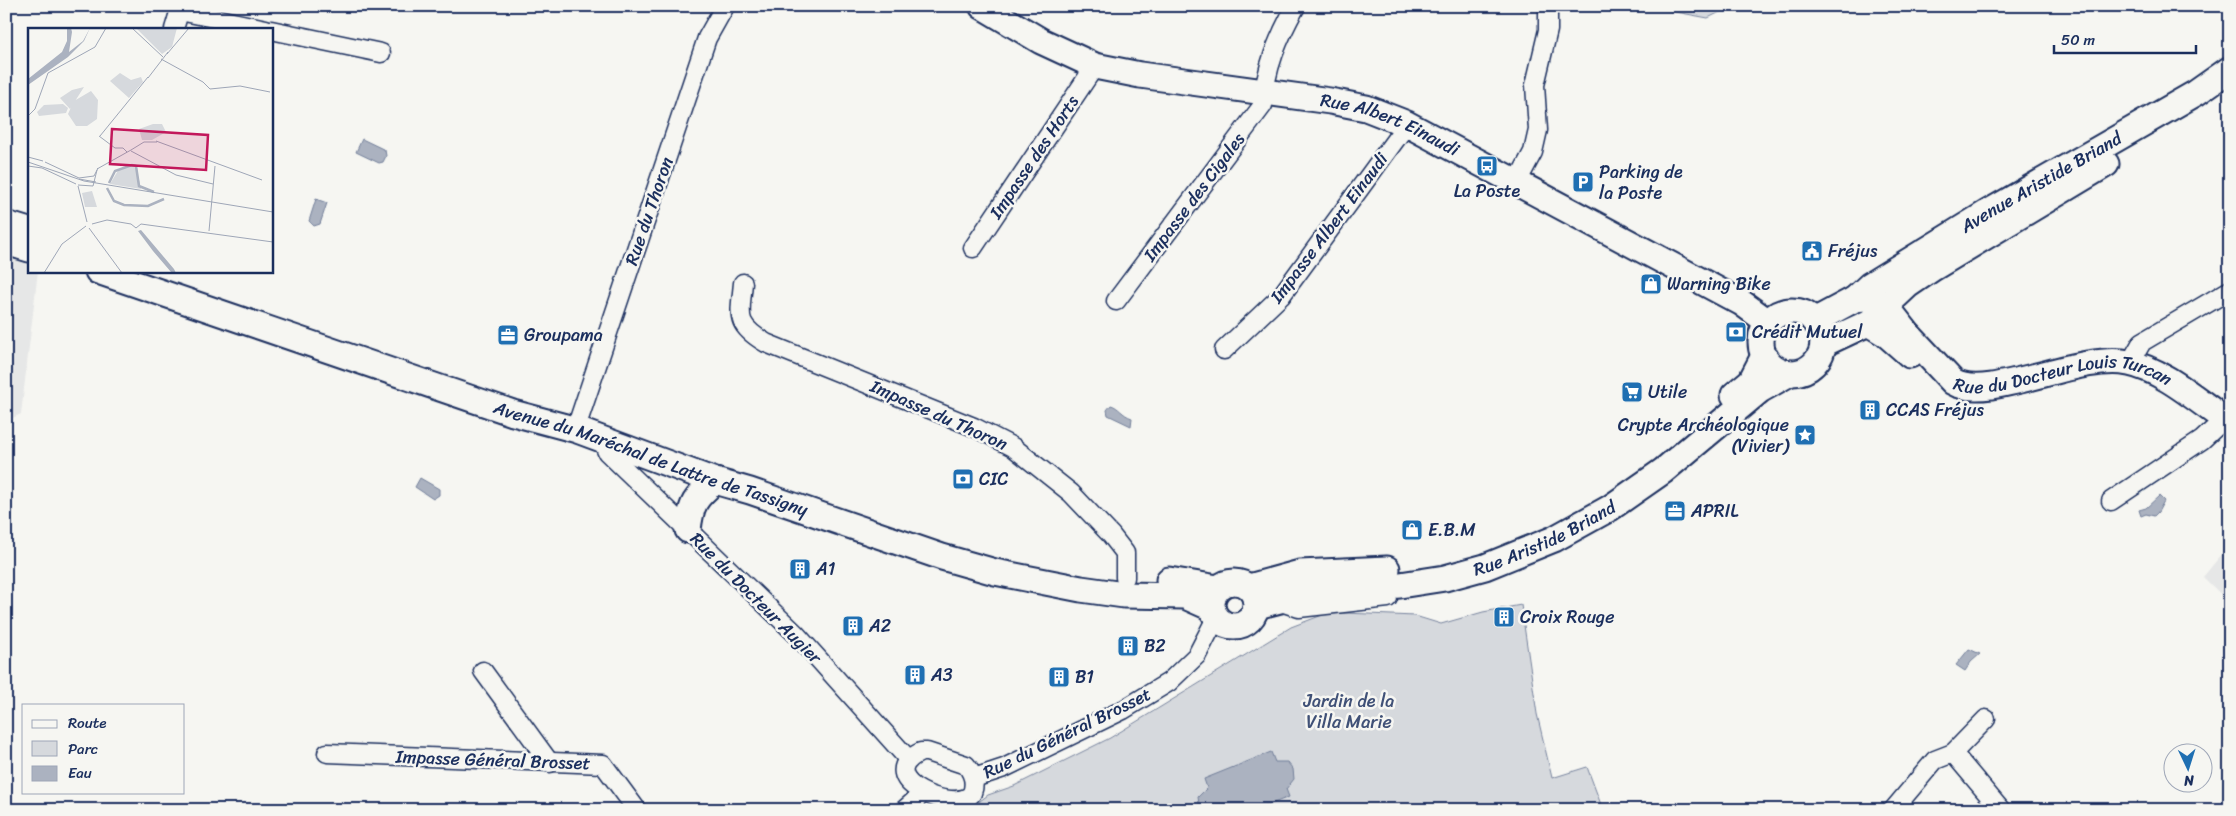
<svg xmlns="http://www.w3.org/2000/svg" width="2236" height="816" viewBox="0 0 2236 816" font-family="Sriracha,sans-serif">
	<rect width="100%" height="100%" fill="#f6f6f2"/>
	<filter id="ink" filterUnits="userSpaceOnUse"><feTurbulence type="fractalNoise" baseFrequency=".02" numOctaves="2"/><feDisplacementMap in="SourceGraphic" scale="10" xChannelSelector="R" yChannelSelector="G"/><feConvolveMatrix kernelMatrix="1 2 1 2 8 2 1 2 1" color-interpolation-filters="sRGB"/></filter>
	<g filter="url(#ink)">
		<g fill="#e6e7e7">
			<polygon points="6,253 29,258 29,271 38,271 21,414 6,421"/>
			<polygon points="2230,544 2230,603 2203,577"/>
		</g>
		<g fill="#d6d9dd" stroke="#78849e">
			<polygon points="1644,6 1732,6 1708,18"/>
			<polygon points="1521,605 1537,714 1552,778 1587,767 1603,810 975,810 980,801 988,795 1014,786 1110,738 1291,627 1325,614 1345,613 1415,616 1441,624 1483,612"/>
		</g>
		<g fill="#abb2c0" stroke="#717e99">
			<polygon points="362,139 385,150 386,156 383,162 379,163 356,152"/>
			<polygon points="316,199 327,203 320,224 314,226 309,221"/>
			<path d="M1111,405C1119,407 1122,415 1132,418L1131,426L1108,415L1107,410Z"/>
			<polygon points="420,478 439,489 439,495 433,499 415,487"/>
			<polygon points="2159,496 2164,501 2158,512 2154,516 2146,514 2141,516 2139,510 2146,508"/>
			<polygon points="1969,649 1980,654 1971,662 1965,671 1956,665"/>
			<polygon points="1271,752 1275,762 1287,762 1293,769 1294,779 1286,789 1289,797 1256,810 1200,810 1198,797 1207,788 1204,779"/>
		</g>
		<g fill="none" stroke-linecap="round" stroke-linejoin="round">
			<polyline stroke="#717e99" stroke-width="5.5" points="1700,6 1739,9 1747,6"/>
			<g stroke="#1b2f5e" stroke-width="21">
				<g id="street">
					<polyline points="180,11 266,29"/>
					<polyline points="174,29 181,6"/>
					<polyline points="271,30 381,53"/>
					<polyline points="1517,182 1533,152 1538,130 1535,85 1548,30 1548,6"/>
					<polyline points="973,248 1095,66"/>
					<path d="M743,283C740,316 734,324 766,343L974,427L1013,447L1071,493L1111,535L1125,553V578"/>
					<path d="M1116,301L1263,105C1265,69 1278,38 1296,6"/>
					<polyline points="1224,350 1281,296 1407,124"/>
					<polyline points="2130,363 2142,342 2230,290"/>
					<polyline points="579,419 707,38 725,6"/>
					<polyline points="601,438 607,452 796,634 909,760"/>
					<polyline points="2111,501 2202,440 2218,425"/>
					<polyline points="1278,601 1299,608 1388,598"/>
					<polyline points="483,671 550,763"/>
					<path d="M921,752H927L966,765C973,773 976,782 972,793C958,816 866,778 921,752Z"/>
					<polyline points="327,753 603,764 637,810"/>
					<polyline points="1953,753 2001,810"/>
					<polyline points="974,778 1004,768 1123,710 1169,682 1197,655 1216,618"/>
					<polyline points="904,810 920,796"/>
					<polyline points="1893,810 1935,760 1953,753 1986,719"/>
				</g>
			</g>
			<g stroke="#1b2f5e" stroke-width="29">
				<g id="secondary">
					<path id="s1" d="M982,6L1041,41L1095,66L1140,75L1330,101L1366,108L1407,124L1742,303L1768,322"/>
					<polyline points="6,224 29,231"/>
					<polyline points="6,242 29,249"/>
					<path id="s2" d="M98,271L513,413L577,430L715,481L750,491L942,557L995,572L1081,589L1124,595L1185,596L1212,608"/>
					<path id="s3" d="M1855,299L1870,285L1987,213L2196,93L2230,69"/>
					<circle cx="1792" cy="342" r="31"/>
					<polyline points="1875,316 1908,285 1933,268 2106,164"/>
					<path id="s4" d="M1814,321L1855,299L1864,298L1873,299L1886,306L1908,334L1953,382C1988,403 2080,352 2129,363C2164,370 2200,403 2230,423"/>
					<polyline points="1823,344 1868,323 1886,334 1910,355"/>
					<polyline points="1734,395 1751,381 1764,356"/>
					<path d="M688,530C691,503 695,498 715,481"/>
					<polyline points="1169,580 1218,588"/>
					<circle cx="1234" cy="604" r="22"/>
					<polyline points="1249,587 1300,573 1387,569"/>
					<path id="s5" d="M1257,606L1315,591L1400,585L1445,578L1485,567L1554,539L1610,508L1663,471L1760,390L1790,373"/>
				</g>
			</g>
			<use href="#street" stroke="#f6f6f2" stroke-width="18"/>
			<use href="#secondary" stroke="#f6f6f2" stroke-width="25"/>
		</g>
	</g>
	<defs>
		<g id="bus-square" transform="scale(1.125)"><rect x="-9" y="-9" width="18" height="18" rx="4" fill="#1f6fb2" stroke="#f6f6f2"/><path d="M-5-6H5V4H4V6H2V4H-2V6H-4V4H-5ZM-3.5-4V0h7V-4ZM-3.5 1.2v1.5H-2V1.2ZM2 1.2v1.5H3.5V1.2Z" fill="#fff"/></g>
		<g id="parking-square" transform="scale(1.125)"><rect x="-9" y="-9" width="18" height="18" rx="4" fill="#1f6fb2" stroke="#f6f6f2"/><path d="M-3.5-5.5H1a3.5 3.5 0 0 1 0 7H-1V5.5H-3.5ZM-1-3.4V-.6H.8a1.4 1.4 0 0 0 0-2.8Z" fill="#fff"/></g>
		<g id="civic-square" transform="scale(1.125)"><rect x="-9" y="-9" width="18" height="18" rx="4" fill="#1f6fb2" stroke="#f6f6f2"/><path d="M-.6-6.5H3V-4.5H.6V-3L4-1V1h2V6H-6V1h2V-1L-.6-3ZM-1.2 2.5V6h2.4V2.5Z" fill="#fff"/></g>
		<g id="shop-square" transform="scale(1.125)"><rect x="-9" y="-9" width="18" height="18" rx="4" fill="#1f6fb2" stroke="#f6f6f2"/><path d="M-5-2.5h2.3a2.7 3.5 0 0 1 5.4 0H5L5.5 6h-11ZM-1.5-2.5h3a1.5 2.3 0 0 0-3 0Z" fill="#fff"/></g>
		<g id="bank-square" transform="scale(1.125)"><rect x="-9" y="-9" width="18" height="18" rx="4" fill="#1f6fb2" stroke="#f6f6f2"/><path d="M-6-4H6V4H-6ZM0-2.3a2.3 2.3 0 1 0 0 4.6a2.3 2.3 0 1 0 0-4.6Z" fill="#fff"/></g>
		<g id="office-square" transform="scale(1.125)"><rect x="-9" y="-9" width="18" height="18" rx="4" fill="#1f6fb2" stroke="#f6f6f2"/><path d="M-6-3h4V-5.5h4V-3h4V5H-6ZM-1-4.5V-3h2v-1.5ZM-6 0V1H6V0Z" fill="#fff"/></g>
		<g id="supermarket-square" transform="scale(1.125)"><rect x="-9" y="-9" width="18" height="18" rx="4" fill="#1f6fb2" stroke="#f6f6f2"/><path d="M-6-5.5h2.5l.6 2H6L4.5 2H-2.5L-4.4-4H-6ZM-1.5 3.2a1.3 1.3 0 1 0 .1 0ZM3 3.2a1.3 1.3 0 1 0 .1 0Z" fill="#fff"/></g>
		<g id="building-square" transform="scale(1.125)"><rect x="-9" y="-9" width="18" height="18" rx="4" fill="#1f6fb2" stroke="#f6f6f2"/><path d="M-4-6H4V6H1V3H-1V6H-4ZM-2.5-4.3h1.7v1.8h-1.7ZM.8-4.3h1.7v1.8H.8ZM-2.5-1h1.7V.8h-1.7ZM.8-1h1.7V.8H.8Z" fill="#fff"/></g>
		<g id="sight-square" transform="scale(1.125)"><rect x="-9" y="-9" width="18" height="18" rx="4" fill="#1f6fb2" stroke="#f6f6f2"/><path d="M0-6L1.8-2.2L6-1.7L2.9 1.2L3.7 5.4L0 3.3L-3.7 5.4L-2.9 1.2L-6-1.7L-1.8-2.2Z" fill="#fff"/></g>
	</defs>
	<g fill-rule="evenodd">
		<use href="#bus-square" x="1487" y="166"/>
		<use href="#parking-square" x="1583" y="182"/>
		<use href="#civic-square" x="1812" y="251"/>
		<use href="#shop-square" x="1651" y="284"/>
		<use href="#bank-square" x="1736" y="332"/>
		<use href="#office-square" x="508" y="335"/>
		<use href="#supermarket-square" x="1632" y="392"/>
		<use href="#building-square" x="1870" y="410"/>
		<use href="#sight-square" x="1805" y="435"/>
		<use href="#bank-square" x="963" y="479"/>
		<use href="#office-square" x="1675" y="511"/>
		<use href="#shop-square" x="1412" y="530"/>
		<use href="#building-square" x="800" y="569"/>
		<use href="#building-square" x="1504" y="617"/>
		<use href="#building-square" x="853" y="626"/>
		<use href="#building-square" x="1128" y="646"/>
		<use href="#building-square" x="915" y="675"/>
		<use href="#building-square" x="1059" y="677"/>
	</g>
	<g text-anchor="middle" stroke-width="5" stroke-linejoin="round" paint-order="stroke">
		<g font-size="18" fill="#1b2f5e" stroke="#f6f6f2">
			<text dy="6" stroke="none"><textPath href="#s1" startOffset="430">Rue Albert Einaudi</textPath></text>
			<text transform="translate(1034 157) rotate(-56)" y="6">Impasse des Horts</text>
			<text dy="6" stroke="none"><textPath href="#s3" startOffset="220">Avenue Aristide Briand</textPath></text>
			<text transform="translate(1194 197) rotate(-53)" y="6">Impasse des Cigales</text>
			<text transform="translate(649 211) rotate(-71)" y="6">Rue du Thoron</text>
			<text transform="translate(1329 228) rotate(-53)" y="6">Impasse Albert Einaudi</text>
			<text dy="6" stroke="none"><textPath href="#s4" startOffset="294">Rue du Docteur Louis Turcan</textPath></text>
			<text transform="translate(939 415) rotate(24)" y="6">Impasse du Thoron</text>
			<text dy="6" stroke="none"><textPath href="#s2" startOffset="584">Avenue du Maréchal de Lattre de Tassigny</textPath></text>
			<text dy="6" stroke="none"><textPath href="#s5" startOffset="298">Rue Aristide Briand</textPath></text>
			<text transform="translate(756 598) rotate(45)" y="6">Rue du Docteur Augier</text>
			<text transform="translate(1067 733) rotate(-26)" y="6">Rue du Général Brosset</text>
			<text transform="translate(493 760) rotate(2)" y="6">Impasse Général Brosset</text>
		</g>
		<g font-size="18" fill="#1b2f5e" stroke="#f6f6f2" text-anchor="start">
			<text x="1599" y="178">Parking de<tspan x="1599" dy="21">la Poste</tspan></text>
			<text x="1487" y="197" text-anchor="middle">La Poste</text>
			<text x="1828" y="257">Fréjus</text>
			<text x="1667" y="290">Warning Bike</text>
			<text x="1752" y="338">Crédit Mutuel</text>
			<text x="524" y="341">Groupama</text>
			<text x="1648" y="398">Utile</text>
			<text x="1886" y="416">CCAS Fréjus</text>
			<text x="1789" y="431" text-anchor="end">Crypte Archéologique<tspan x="1789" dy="21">(Vivier)</tspan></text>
			<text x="979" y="485">CIC</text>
			<text x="1691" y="517">APRIL</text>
			<text x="1428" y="536">E.B.M</text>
			<text x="816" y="575">A1</text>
			<text x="1520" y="623">Croix Rouge</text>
			<text x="869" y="632">A2</text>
			<text x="1144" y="652">B2</text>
			<text x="931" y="681">A3</text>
			<text x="1075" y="683">B1</text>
		</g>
		<g font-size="18" fill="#405177" stroke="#f6f6f2">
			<text x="1349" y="707">Jardin de la<tspan x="1349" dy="21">Villa Marie</tspan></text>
		</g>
	</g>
	<g transform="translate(28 28)">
		<rect width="245" height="245" fill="#f6f6f2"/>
		<path d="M108,0H149L144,19L134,26ZM92,45L103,52L113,49L115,54L101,70L82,53ZM56,59L42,81L32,70L44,62ZM63,63L70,72L69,91L59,98H48L40,86L46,73ZM35,76L40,80L38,85L11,88L9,84L16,77ZM125,96H134L138,104L124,112H114L111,101ZM105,136L108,137L113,161L82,156L91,141ZM64,163L69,179H57L54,165Z" fill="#d6d9dd"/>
		<path d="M39,0H43L44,4L41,24L55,13L62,0L56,13L40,29L0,57V51L34,24L39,13ZM113,202L146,241L148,245L143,244L125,223L110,203Z" fill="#abb2c0"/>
		<path fill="none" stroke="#abb2c0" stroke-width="2.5" d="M81,155L87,143L104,137L108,138L111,158L126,164M79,160L86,173L96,177L120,178L136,171"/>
		<path fill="none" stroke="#9ea6b7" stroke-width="1" d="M104,0L135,29M139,26L161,0M133,31L175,54L182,61L212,58L242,64M120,50L140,24M0,88L7,81L20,45L67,19L78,0M71,108L87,120H95L99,124M72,108L120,49M128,113L234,152M103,122L116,114H129M103,123L148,147L185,156M0,129L15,133M0,134L56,153L245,184M17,134L51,150L66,148L70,140M0,138L14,140L48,156M69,141L103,122M51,151L68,154M50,157L65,158L69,142M50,158L59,194M64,196L79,192L103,196L108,200L113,196L245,214M61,200L94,245M181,203L187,138M16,245L34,216L58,198"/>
		<path fill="#c2185b" fill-opacity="0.15" stroke="#c2185b" stroke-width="2.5" d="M84,101L180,107L178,142L82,136Z"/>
		<rect width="245" height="245" fill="none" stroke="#1b2f5e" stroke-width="2.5"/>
	</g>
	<rect width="2236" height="816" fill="none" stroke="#f6f6f2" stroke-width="25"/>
	<rect x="12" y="12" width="2211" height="791" fill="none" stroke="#1b2f5e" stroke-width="2" filter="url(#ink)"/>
	<rect x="22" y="704" width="162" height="90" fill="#f6f6f2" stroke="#9ea6b7"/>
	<rect x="32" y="720" width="25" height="8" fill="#f6f6f2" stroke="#9ea6b7"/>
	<text x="68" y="728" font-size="15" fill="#1b2f5e">Route</text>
	<rect x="32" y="741" width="25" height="15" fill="#d6d9dd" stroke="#9ea6b7"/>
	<text x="68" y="754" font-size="15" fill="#1b2f5e">Parc</text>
	<rect x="32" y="766" width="25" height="15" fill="#abb2c0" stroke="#9ea6b7"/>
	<text x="68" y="778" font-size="15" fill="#1b2f5e">Eau</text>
	<g transform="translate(2188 768) rotate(176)"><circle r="24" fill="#f6f6f2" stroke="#9ea6b7"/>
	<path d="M0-4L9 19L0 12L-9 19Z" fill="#1f6fb2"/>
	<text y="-8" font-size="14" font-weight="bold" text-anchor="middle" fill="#1b2f5e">N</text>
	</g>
	<path d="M2054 45v8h142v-8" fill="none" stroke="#1b2f5e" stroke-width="2.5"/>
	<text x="2061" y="45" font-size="15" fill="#1b2f5e" stroke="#f6f6f2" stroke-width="4" paint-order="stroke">50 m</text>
</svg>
